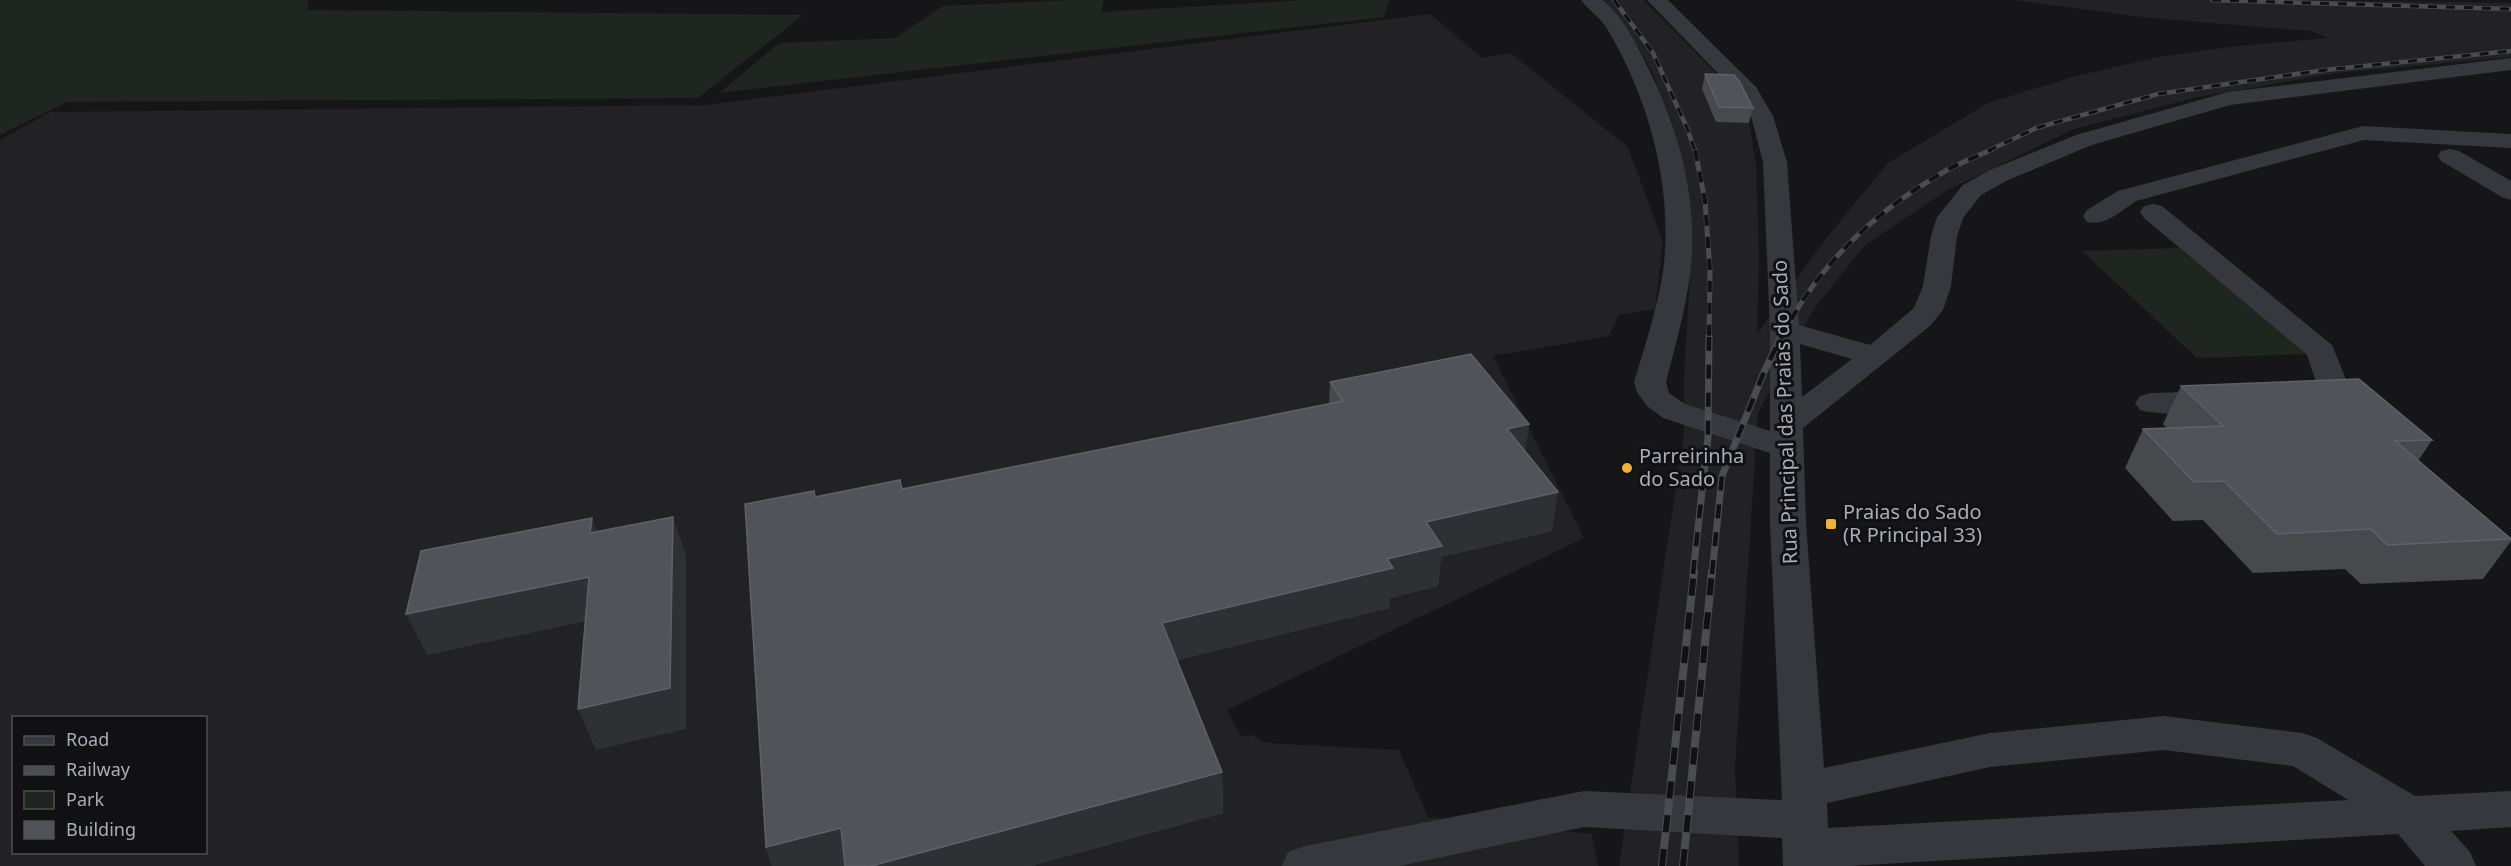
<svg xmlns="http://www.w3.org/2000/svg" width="2511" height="866" viewBox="0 0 2511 866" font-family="'Noto Sans',sans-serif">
	<rect width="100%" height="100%" fill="#161618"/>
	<g fill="#222225" fill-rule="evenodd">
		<polygon points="1605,0 1643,0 1733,90 1749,123 1756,165 1759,256 1757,334 1824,241 1888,163 1988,103 2072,77 2158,57 2237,46 2328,38 2310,31 2150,18 2012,0 2315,0 2511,3 2511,57 2337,73 2198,97 2074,129 1946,191 1864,246 1814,309 1758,413 1735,768 1739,866 1619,866 1684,433 1684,377 1692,239 1689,199 1678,144 1670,117 1651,70 1637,45"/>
		<path d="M1430,14L1482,58L1511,53L1628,147L1663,242L1655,309L1619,315L1609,336L1493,356L1584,538L1227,710L1241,736L1252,735L1267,743L1399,750L1428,817L1592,834L1598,866H0V140L50,112L705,105ZM14,718H206V852H14Z"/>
	</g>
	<g fill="#1e261f">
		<polygon points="0,0 309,0 307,10 803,15 698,98 67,102 0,135"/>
		<polygon points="1072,0 1104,0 1101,12 1306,0 1389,0 1384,17 719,93 779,43 895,38 943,6"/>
		<polygon points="2179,248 2306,354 2197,358 2082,251"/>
	</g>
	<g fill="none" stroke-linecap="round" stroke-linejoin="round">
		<g fill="#37383d" fill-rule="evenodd">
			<path d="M1581,0H1603C1625,19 1638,47 1650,72C1681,134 1699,206 1690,275C1685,312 1675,347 1666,382L1669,393L1685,404L1770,431V330L1763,162L1751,116L1739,95L1647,0H1668L1756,87L1773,116L1787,162L1799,325L1870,345L1914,308L1923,286L1931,236L1937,217L1963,185L1990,170L2076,135L2228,92L2511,58V70L2230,105L2092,145L2008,180L1981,195L1963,218L1957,236L1951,286L1943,310L1930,326L1803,428L1806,523L1824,768L1990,733L2164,716L2302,733L2317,738L2415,796L2511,791V827L2451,831L2470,852L2476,866H2425L2398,834L1849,866H1783L1782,838L1584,827L1400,866H1282L1288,852L1305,846L1584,791L1782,800L1770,523V453L1663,418L1647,406L1637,392L1634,382C1645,346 1657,309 1663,272C1674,188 1649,98 1606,27C1599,16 1588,10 1581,0ZM1800,344L1852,359L1802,397ZM2164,750L2293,766L2348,800L1828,828L1827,803L1990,767Z"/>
			<path d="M2363,126L2511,134V148L2364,140L2136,201C2121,211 2106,226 2087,222L2083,216L2087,210L2118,191Z"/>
			<polygon points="2450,149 2459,151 2511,181 2511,200 2502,197 2441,161 2438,156 2441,151"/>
			<polygon points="2153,204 2162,206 2332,345 2353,397 2348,404 2308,408 2297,405 2292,398 2297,391 2318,388 2307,355 2144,218 2140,212 2144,206"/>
			<path d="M2218,391L2229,394L2234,401L2229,408C2206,414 2163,416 2140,410L2135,403L2140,396L2151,393Z"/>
		</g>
		<g stroke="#4a4c52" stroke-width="4.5">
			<g id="rail-far3">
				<polyline points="1614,0 1653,53 1687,128 1695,151"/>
				<polyline points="2212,0 2511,9"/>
				<polyline points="1988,151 2036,128 2158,94 2325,70 2511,51"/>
			</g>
		</g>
		<g stroke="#4a4c52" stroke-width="5">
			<g id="rail-far2">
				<polyline points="1695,150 1705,201 1710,271 1709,339"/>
				<path d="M1781,339C1815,269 1871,215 1937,176C1954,165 1973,158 1991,150"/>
			</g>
		</g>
		<g stroke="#4a4c52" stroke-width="7">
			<g id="rail-far1">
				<polyline points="1693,574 1708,437 1709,337"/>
				<polyline points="1712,574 1722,476 1764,372 1781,337"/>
			</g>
		</g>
		<g stroke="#4a4c52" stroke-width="8">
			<g id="rail">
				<polyline points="1662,866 1694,572"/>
				<polyline points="1683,866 1712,572"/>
			</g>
		</g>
		<use href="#rail-far3" stroke="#111113" stroke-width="3" stroke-dasharray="9" stroke-linecap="butt"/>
		<use href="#rail-far2" stroke="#111113" stroke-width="4" stroke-dasharray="11" stroke-linecap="butt"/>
		<use href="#rail-far1" stroke="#111113" stroke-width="4.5" stroke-dasharray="14" stroke-linecap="butt"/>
		<use href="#rail" stroke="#111113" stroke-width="6" stroke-dasharray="17" stroke-linecap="butt"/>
	</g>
	<g fill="#47494d">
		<polygon points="1705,74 1753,108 1749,123 1716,122 1702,89"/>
		<polygon points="1330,382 1529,424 1525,451 1552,531 1441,557 1438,586 1390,598 1389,608 1177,660 1222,772 1223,813 1030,866 772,866 766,847 814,491 816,497 902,489 1329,404"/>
		<polygon points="2181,386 2432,440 2418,461 2511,538 2511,541 2483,579 2361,584 2345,569 2253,573 2203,520 2173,521 2125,468 2143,429 2167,428 2163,424"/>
	</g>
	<g fill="#2f3033">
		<polygon points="1529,424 1524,462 1507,429"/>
		<polygon points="1558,492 1552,531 1441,557 1438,586 1390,598 1389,608 1165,663 1162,623 1387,559 1426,522"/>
		<polygon points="673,517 686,556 686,729 596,750 578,709"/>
		<polygon points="592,518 607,558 590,533"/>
		<polygon points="589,577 605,617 427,655 406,614"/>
		<polygon points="1222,772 1223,813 1030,866 871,866"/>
		<polygon points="841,828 852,866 772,866 766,847"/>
	</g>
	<g fill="#525359" stroke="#5f6168" stroke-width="1.5">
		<polygon points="1705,74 1734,75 1739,81 1753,108 1719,107"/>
		<polygon points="1471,354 1529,424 1507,429 1558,492 1426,522 1442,546 1387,559 1393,568 1162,623 1222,772 871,866 845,866 841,828 766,847 745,504 814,491 815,497 900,480 902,489 1343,401 1330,382"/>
		<polygon points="2359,379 2432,440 2395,441 2511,539 2387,545 2371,529 2277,534 2224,481 2194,482 2143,429 2223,426 2181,386"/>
		<polygon points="673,517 670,688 578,709 589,577 406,614 421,551 592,518 590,533"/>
	</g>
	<g fill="#f2b134" stroke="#111113" stroke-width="2">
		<circle cx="1627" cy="468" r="6"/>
		<rect x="1825" y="518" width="12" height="12" rx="3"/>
	</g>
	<g text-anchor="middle" stroke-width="6" stroke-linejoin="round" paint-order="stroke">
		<g font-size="20" fill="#a8adb8" stroke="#111113">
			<text transform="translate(1785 412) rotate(-92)" y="7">Rua Principal das Praias do Sado</text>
		</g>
		<g font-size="20" fill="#a8adb8" stroke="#111113" text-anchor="start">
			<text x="1639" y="463">Parreirinha<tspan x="1639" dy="23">do Sado</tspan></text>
			<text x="1843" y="519">Praias do Sado<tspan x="1843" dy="23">(R Principal 33)</tspan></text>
		</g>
	</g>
	<rect x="12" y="716" width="195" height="138" fill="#111113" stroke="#4d4f55" stroke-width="1.5"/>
	<rect x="24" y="736" width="30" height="9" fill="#37383d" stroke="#4d4f55" stroke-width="1.5"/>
	<text x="66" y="746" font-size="18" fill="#a8adb8">Road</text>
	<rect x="24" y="766" width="30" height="9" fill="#4a4c52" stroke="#4d4f55" stroke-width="1.5"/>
	<text x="66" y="776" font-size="18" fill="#a8adb8">Railway</text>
	<rect x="24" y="791" width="30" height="18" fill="#1e261f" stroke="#4d4f55" stroke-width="1.5"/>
	<text x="66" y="806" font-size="18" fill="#a8adb8">Park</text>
	<rect x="24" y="821" width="30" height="18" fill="#525359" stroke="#4d4f55" stroke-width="1.5"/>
	<text x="66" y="836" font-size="18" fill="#a8adb8">Building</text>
</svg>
